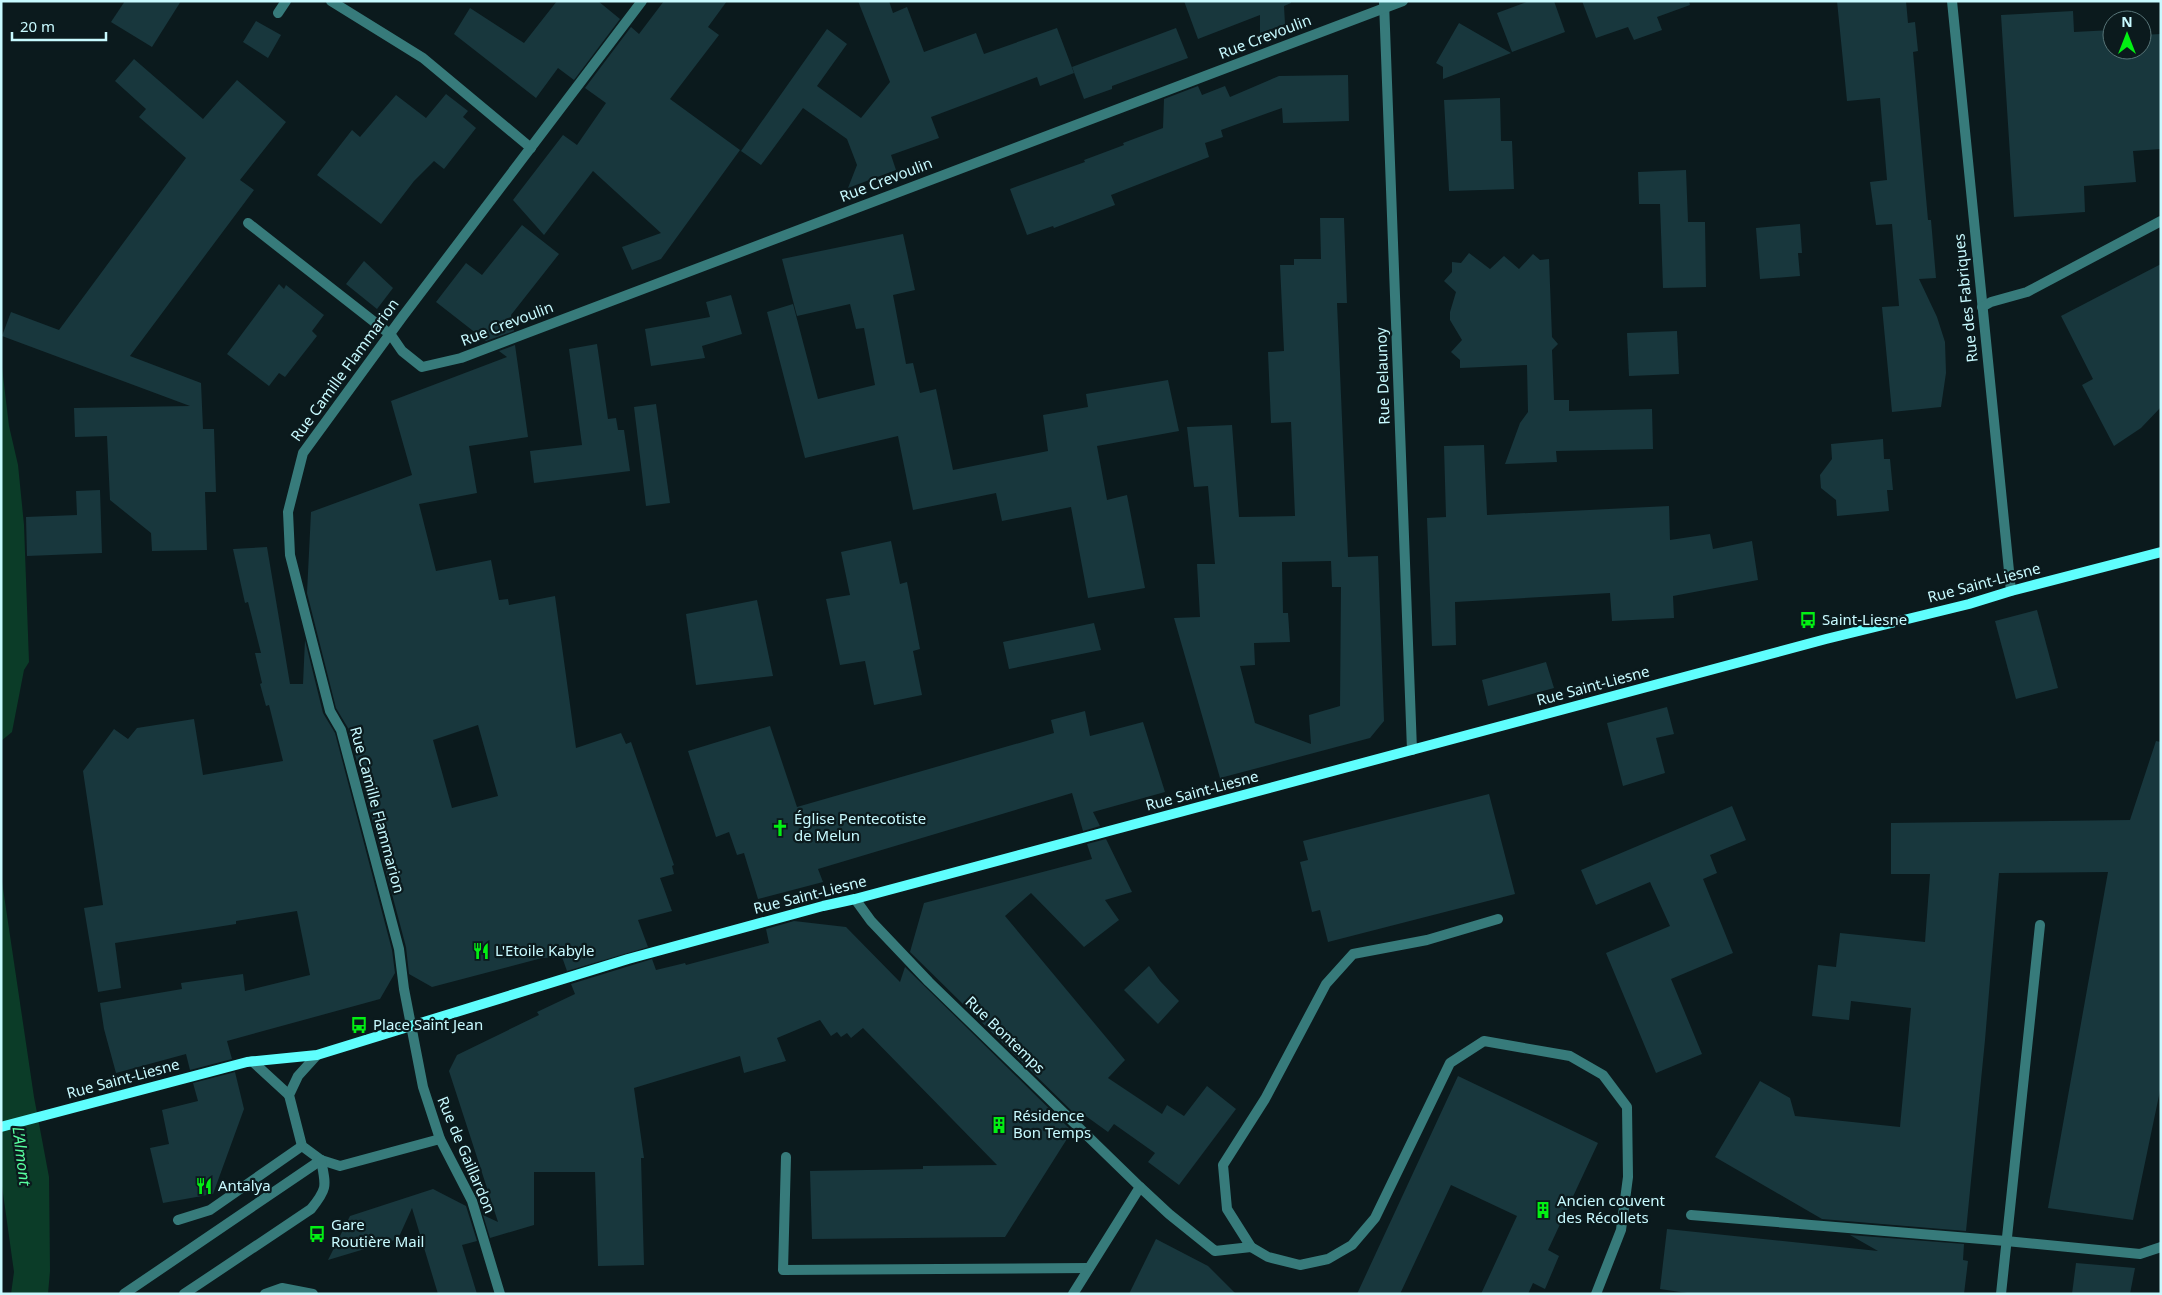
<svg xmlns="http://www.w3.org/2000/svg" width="2162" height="1295" viewBox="0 0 2162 1295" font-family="'Noto Sans',sans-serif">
	<rect width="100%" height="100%" fill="#0b1a1d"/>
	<g fill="#0b3c28">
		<polygon points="1,359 9,426 18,465 24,525 29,662 24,670 12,732 1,741"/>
		<polygon points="1,875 34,1097 49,1177 50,1271 48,1294 11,1294 14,1272 1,1179"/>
	</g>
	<g fill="#18373d" fill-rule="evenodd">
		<polygon points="125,1 181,1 152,47 111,22"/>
		<polygon points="557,1 598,1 620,19 574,80 558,68 536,98 454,34 470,8 524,43"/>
		<polygon points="664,1 727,1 708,27 719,35 670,99 740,150 661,259 632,270 622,247 661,233 593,171 544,235 513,200 563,135 577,145 606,103 585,88 631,27 639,34"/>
		<polygon points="858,1 889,1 893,13 907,7 924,52 976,33 984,54 1057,28 1074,73 1040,86 1037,77 931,117 939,138 891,155 896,170 848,188 857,165 847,139 803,108 761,165 741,151 827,29 847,44 817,86 861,118 890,82"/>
		<polygon points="1184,1 1291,1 1291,3 1284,6 1285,24 1260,33 1260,15 1198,39"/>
		<polygon points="1529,1 1554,1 1565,32 1512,52 1497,13"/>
		<polygon points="1582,1 1689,1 1690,5 1657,17 1662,30 1634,40 1628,27 1596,38"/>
		<polygon points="1837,1 1906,1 1908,23 1915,22 1918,51 1913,52 1928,220 1931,220 1936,278 1919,279 1937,317 1945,342 1946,373 1941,407 1892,412 1882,307 1899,306 1892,224 1876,225 1870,182 1887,180 1880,98 1847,101"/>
		<polygon points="2073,11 2074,32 2112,30 2112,50 2142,50 2142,35 2161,34 2161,149 2133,151 2136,182 2084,186 2085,212 2014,217 2001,15"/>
		<polygon points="256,21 281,35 268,58 243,42"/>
		<polygon points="1459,23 1511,53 1443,79 1443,67 1436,63"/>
		<polygon points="1176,28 1188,58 1112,86 1112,89 1084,99 1072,67"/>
		<polygon points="134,59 203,119 237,80 286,122 240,180 254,190 130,356 201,383 203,429 214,429 216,492 205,492 207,550 152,551 151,533 110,500 107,436 75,437 74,408 190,406 2,336 11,312 59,330 186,158 139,117 146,109 115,81"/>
		<polygon points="1348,75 1349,121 1283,123 1282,108 1221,130 1223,137 1205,143 1209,157 1111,195 1115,205 1054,228 1053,226 1027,235 1010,189 1085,162 1084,160 1124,145 1123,143 1163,128 1164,99 1198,86 1202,95 1225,86 1230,97 1279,76"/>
		<polygon points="446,94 468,111 463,117 476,128 444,169 434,161 414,181 381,224 317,175 352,130 360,137 396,95 426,118"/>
		<polygon points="1500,98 1501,141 1512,141 1514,189 1449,191 1444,100"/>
		<polygon points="1686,170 1688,222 1705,222 1706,287 1663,288 1660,204 1639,204 1638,172"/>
		<path d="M1320,218H1344L1347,303H1337L1348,557L1378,556L1384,721L1370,738L1220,778L1174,618L1200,617L1197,564H1215L1208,486L1194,487L1187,427L1232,425L1239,517L1295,516L1291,422L1271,423L1268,352L1284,351L1280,265H1294V259H1321ZM1331,561L1332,587H1341L1340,706L1309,715L1311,744L1255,723L1240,666L1255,665L1254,643L1290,642L1288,613H1283L1282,562Z"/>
		<polygon points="1800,224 1802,253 1798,253 1800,276 1760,279 1756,228"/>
		<polygon points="522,225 559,254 511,315 514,331 486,341 436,302 466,263 482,275"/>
		<polygon points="903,234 915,290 893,295 906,364 913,363 920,393 936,389 953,470 1048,451 1043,415 1088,407 1086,394 1168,380 1179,431 1097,446 1107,500 1127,495 1145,588 1088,598 1071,507 1002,521 996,493 913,510 898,436 805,458 767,312 793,304 818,399 875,385 864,328 856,329 850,304 797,316 782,259"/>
		<polygon points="1469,253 1490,269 1504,256 1519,269 1533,254 1540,260 1549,259 1552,337 1558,344 1552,350 1554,400 1569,400 1569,411 1652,409 1653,449 1556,451 1557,462 1505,464 1520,423 1528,412 1527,365 1460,368 1460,360 1451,352 1462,340 1450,320 1450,312 1456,292 1444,281 1452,272 1452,262 1461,263"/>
		<polygon points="364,261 393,288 377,309 346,284"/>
		<polygon points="2161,264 2161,407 2141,428 2114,446 2082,385 2093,379 2061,316"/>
		<polygon points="279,284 284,289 286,285 324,315 312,331 317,336 285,377 279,373 269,386 227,354"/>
		<polygon points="731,295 742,334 702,346 705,358 651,366 645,329 710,317 706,302"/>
		<polygon points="1677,331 1679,374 1629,376 1627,333"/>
		<polygon points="597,344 608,419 616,418 618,430 624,430 630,471 534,483 530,451 582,445 569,349"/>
		<path d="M515,345L528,437L469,446L477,493L419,504L436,571L491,560L499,600L508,599L509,605L555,596L576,748L621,733L626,744L631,742L674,865L672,866L674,874L660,878L672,911L638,920L648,947L567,971L562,957L542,958L432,987L409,974L406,947L348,728L336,708L307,593L311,512L412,475L391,401L507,357L499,351ZM478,725L498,796L452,808L433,740Z"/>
		<polygon points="656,404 670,503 646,506 634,407"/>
		<polygon points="1883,439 1884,459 1890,459 1893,490 1887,490 1889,511 1837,516 1836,500 1821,488 1820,475 1832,459 1831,444"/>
		<polygon points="1484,445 1487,515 1669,506 1670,540 1710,534 1713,549 1752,541 1758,580 1673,596 1674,618 1612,621 1610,593 1455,602 1456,645 1432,646 1427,518 1446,517 1444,446"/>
		<polygon points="100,490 102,553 27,556 26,517 77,515 76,491"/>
		<polygon points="891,541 900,584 907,582 920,649 913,651 922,695 874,705 865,661 840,665 826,599 850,595 841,552"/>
		<polygon points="267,547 290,684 303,684 305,640 323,713 335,733 392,950 395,973 380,999 227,1041 232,1059 190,1070 186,1054 116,1073 104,1029 100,1003 182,989 181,983 243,974 245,991 310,975 297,911 236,921 236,924 115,943 121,988 98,992 84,908 103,905 83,771 114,729 128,739 137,728 194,719 203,775 283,761 269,705 266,706 260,684 262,683 255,653 261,653 248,602 245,603 233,549"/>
		<polygon points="757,600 773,676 696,685 686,614"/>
		<polygon points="2037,610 2058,688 2016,699 1995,621"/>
		<polygon points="1094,623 1101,650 1009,669 1003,642"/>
		<polygon points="1546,662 1554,688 1488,706 1482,680"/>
		<polygon points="1667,707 1674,734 1656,738 1665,773 1623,786 1607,723"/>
		<polygon points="1085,711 1090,736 1143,722 1165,792 1093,812 1100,826 1083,831 1072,793 818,869 823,882 758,899 744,853 737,855 729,832 716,837 688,751 770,726 797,807 1054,733 1051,720"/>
		<polygon points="2156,741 2161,742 2161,1086 2133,1220 2048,1208 2108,872 1999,873 1985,1040 1966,1231 1822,1219 1715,1157 1760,1081 1790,1098 1795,1116 1900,1127 1911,1008 1851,1001 1849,1020 1812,1016 1818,965 1836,967 1840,933 1925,942 1930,874 1891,874 1891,823 2130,820"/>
		<polygon points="1489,794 1515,894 1328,942 1320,910 1312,912 1300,862 1308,860 1303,841"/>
		<polygon points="1732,806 1746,840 1710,855 1717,873 1703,879 1733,953 1671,979 1702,1054 1656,1073 1606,953 1670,926 1650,882 1596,905 1581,870"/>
		<polygon points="1106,839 1132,892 1105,900 1119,920 1084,947 1031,893 1005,916 1125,1060 1108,1078 1162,1114 1167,1105 1184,1116 1207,1086 1236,1109 1179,1185 1148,1162 1155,1153 1114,1124 1108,1132 1083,1114 1080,1119 910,952 924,903 1092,859 1087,844"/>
		<polygon points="794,921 846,927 900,982 905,967 1072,1131 1005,1237 812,1239 810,1171 923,1169 923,1166 997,1165 863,1028 851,1038 847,1033 841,1037 837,1032 831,1036 820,1020 777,1038 786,1061 744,1073 740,1056 634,1088 644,1158 641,1158 644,1265 598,1266 595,1172 534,1172 534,1225 490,1238 483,1215 498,1222 449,1071 457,1055 539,1015 537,1012 575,994 571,984 652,959 656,970 685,963 686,965 769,943 766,929"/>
		<polygon points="1149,966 1160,981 1179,1001 1158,1024 1124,990"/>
		<polygon points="235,1072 244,1109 213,1194 163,1203 150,1148 169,1144 162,1110 198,1101 193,1083"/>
		<polygon points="1458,1076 1598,1143 1548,1250 1559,1256 1545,1289 1533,1283 1528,1294 1481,1294 1517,1216 1451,1185 1400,1294 1357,1294"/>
		<polygon points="433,1189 466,1206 477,1241 462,1245 477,1294 438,1294 412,1208 398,1239 328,1260 350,1216"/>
		<polygon points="1667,1229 1878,1251 1850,1235 1964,1244 1963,1260 1968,1261 1964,1294 1694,1294 1660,1289"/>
		<polygon points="1156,1239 1208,1266 1236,1294 1129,1294"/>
		<polygon points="2076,1263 2135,1268 2130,1294 2072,1294"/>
	</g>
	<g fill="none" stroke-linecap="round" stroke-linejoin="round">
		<g stroke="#377b7b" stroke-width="10">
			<polyline points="331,1 423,58 531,148"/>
			<polyline points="278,13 286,1"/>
			<polyline points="248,223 391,335"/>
			<polyline points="1498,919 1427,940 1353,954 1326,984 1265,1099 1223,1165 1227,1209 1251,1247 1268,1257 1300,1265 1328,1259 1352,1245 1375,1218 1450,1063 1484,1041 1570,1056 1603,1075 1627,1107 1628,1177 1621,1230 1596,1294"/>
			<polyline points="317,1055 298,1076 289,1095 302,1146 321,1160 340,1166 440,1139"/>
			<polyline points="786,1157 783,1270 1089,1268"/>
			<polyline points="1140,1187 1169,1214 1215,1251 1251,1247"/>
			<polyline points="1691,1215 2006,1241 2140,1254 2161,1247"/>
			<polyline points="178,1220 210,1210 302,1146"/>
			<polyline points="124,1294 321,1160"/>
			<path d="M184,1294L311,1209C328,1188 326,1186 321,1160"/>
			<polyline points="2001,1294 2040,925"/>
		</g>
		<g stroke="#377b7b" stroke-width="10">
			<polyline points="1952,1 2011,591"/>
			<polyline points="1384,2 1412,750"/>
			<polyline points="1982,307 1991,302 2027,292 2161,221"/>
			<polyline points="391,335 402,351 422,367 461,358 1403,1"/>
			<polyline points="855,899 871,921 929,982 1140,1187 1073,1294"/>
			<polyline points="252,1061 289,1095"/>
			<polyline points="265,1294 282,1288 313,1294"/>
			<polyline points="500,1294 472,1201 440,1139 423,1087 404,989 399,949 341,730 330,711 290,555 288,512 303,453 403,316 642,1"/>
		</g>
		<polyline stroke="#5ffefd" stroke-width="10" points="1,1127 247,1062 317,1055 628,959 823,906 855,899 1826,639 1969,604 2011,591 2161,552"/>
	</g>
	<defs>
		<g id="bus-bare" transform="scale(1.35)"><path d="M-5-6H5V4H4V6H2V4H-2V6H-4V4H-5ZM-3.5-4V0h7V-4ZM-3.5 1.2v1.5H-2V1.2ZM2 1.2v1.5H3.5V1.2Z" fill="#02f013" stroke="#0b1a1d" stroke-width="2.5" paint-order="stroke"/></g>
		<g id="church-bare" transform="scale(1.35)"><path d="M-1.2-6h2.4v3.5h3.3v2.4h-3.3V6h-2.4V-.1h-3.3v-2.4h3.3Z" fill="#02f013" stroke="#0b1a1d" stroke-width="2.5" paint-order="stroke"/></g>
		<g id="restaurant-bare" transform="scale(1.35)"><path d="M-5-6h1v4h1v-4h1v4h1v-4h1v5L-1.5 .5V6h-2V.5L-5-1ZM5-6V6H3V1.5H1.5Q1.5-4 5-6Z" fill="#02f013" stroke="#0b1a1d" stroke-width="2.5" paint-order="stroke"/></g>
		<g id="building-bare" transform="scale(1.35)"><path d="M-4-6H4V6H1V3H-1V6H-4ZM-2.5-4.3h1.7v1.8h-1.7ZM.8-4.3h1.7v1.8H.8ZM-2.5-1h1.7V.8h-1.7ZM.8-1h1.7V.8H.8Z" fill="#02f013" stroke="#0b1a1d" stroke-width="2.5" paint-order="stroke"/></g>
	</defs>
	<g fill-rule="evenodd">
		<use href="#bus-bare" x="1808" y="620"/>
		<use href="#church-bare" x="780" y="828"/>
		<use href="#restaurant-bare" x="481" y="951"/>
		<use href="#bus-bare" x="359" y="1025"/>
		<use href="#building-bare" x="999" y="1125"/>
		<use href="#restaurant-bare" x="204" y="1186"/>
		<use href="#building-bare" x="1543" y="1210"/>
		<use href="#bus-bare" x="317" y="1234"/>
	</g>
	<g text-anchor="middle" stroke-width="4.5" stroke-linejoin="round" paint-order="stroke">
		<g font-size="15" fill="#c8faff" stroke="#0b1a1d">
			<text transform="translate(1265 37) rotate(-21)" y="5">Rue Crevoulin</text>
			<text transform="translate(886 180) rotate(-21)" y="5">Rue Crevoulin</text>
			<text transform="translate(1966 298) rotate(-96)" y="5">Rue des Fabriques</text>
			<text transform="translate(507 324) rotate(-21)" y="5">Rue Crevoulin</text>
			<text transform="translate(345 370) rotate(-54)" y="5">Rue Camille Flammarion</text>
			<text transform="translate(1383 376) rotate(-92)" y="5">Rue Delaunoy</text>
			<text transform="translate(1984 583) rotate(-15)" y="5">Rue Saint-Liesne</text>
			<text transform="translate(1593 686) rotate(-15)" y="5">Rue Saint-Liesne</text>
			<text transform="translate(1202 791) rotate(-15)" y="5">Rue Saint-Liesne</text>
			<text transform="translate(377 810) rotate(75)" y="5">Rue Camille Flammarion</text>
			<text transform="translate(810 895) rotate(-14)" y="5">Rue Saint-Liesne</text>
			<text transform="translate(1005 1035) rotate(44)" y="5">Rue Bontemps</text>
			<text transform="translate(123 1079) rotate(-15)" y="5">Rue Saint-Liesne</text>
			<text transform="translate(466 1155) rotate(67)" y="5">Rue de Gaillardon</text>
		</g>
		<g font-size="15" fill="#c8faff" stroke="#0b1a1d" text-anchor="start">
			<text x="1822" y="625">Saint-Liesne</text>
			<text x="794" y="824">Église Pentecotiste<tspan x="794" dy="17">de Melun</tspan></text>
			<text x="495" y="956">L'Etoile Kabyle</text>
			<text x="373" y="1030">Place Saint Jean</text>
			<text x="1013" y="1121">Résidence<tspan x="1013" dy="17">Bon Temps</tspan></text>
			<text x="218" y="1191">Antalya</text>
			<text x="1557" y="1206">Ancien couvent<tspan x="1557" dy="17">des Récollets</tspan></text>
			<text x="331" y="1230">Gare<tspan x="331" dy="17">Routière Mail</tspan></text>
		</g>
		<g font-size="16" font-style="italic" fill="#57fe9f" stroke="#0b1a1d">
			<text transform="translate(22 1156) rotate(83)" y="6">L'Almont</text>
		</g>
	</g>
	<rect width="2162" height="1295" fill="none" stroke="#c8faff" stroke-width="5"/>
	<g transform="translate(2127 35)"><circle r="24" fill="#0b1a1d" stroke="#577477"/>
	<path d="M0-4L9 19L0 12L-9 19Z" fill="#02f013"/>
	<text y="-8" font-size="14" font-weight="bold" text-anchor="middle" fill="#c8faff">N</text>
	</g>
	<path d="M12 32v8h94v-8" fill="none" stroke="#c8faff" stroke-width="2.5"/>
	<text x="20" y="32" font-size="15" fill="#c8faff" stroke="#0b1a1d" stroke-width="4" paint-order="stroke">20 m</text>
</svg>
